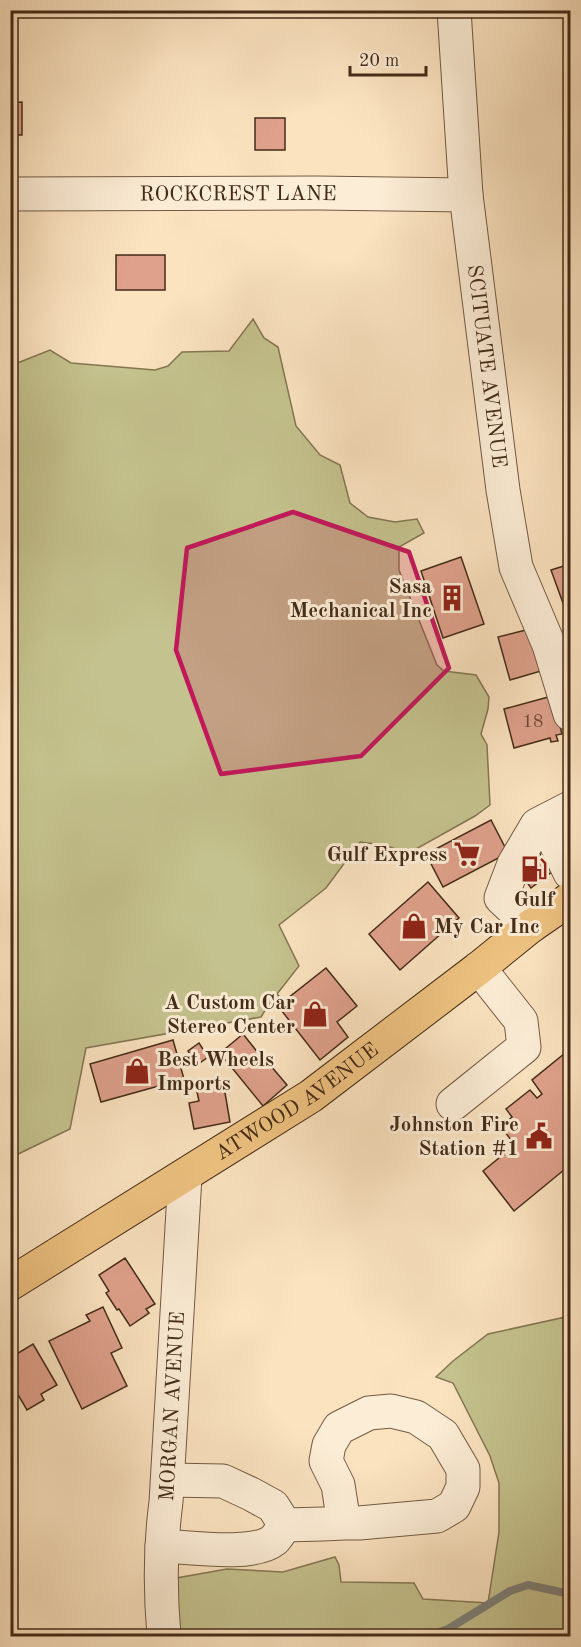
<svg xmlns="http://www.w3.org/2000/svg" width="581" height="1647" viewBox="0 0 581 1647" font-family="'Old Standard TT',serif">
	<rect width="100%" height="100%" fill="#fbe3c0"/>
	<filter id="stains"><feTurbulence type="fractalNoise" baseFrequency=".00333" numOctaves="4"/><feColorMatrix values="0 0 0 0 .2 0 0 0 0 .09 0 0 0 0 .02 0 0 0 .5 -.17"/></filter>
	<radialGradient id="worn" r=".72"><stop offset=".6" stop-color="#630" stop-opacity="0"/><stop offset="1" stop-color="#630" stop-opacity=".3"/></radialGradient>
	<g fill="#c4c28e" stroke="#847653" stroke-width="1.5">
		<polygon points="253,319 264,338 278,347 296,426 320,455 340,465 350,503 368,517 395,522 417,519 424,533 399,547 399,570 437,665 444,671 476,675 489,697 488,709 481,734 487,745 490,805 475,816 409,853 383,845 360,842 326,888 279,925 299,966 277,994 279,996 269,1004 261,1017 86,1048 70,1129 16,1155 10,1150 11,362 20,362 50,350 71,363 155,370 168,366 182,352 229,351"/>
		<polygon points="570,1316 570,1636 166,1636 171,1579 227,1569 283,1572 335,1557 339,1565 341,1582 414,1583 423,1599 488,1603 499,1532 499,1483 490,1456 453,1383 436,1377 453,1361 488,1334"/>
	</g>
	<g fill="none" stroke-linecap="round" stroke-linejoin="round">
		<polyline stroke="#7d817a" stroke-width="8" points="429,1636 448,1629 510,1591 528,1585 570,1594"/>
	</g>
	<g fill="#dfa18c" stroke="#442b18" stroke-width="1.5">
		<polygon points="22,102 22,135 10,135 10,103"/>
		<rect x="255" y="118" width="30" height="32"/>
		<rect x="10" y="255" width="4" height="36"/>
		<rect x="116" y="255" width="49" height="35"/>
		<polygon points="461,557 484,624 443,638 421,571"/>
		<polygon points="570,564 570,601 563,603 551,570"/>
		<polygon points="530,629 541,671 510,680 498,637"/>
		<polygon points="552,696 562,734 556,735 558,741 551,742 550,738 514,748 504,709"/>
		<polygon points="491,820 508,853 443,887 426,854"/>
		<polygon points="537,850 553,871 531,888 516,867"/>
		<polygon points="428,882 459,918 400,970 369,934"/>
		<polygon points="326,968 357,1006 337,1022 348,1037 320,1060 278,1006"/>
		<polygon points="243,1034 259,1054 256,1056 261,1062 265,1059 287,1085 263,1106 220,1053"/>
		<polygon points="173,1040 184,1079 101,1102 90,1064"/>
		<polygon points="199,1043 208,1057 197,1065 188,1051"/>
		<polygon points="570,1049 570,1165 514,1211 483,1171 515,1145 501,1127 512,1117 506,1109 530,1090 537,1098 542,1094 532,1080"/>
		<polygon points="224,1087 230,1122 194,1129 189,1103 199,1101 197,1092"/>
		<polygon points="125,1258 155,1304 146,1309 149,1313 130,1326 119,1309 117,1310 106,1293 109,1291 99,1275"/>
		<polygon points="103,1307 122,1348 111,1353 127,1386 82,1409 49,1341 90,1321 86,1315"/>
		<polygon points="33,1344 57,1385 41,1394 44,1400 27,1410 10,1381 10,1358"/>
	</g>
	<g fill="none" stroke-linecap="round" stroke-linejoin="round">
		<g stroke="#725942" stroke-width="35">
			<g id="minor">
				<path id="s1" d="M454,10L466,195L503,490L516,567L549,645L570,714"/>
				<path id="s2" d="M10,194L316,193L466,195"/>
				<polyline points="545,821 570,873"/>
				<polyline points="531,926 501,898 514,864 537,825 570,808"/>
				<polyline points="453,1104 524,1047 521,1021 479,968"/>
				<polyline points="285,1525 323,1524 344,1523 359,1523 437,1516 454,1506 463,1487 463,1469 443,1435 416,1417 391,1411 369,1413 339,1428 329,1445 326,1461 338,1485 344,1523"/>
				<path d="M162,1546C189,1547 253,1557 274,1540C278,1536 282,1529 285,1525L273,1506L251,1494L223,1481L168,1480"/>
				<path id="s3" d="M164,1636C160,1591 160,1547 166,1502L185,1176"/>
			</g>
		</g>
		<g stroke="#442b18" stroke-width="35">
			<g id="major">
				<path id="s4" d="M10,1284L311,1096L479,968L531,926L570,899"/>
			</g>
		</g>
		<use href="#minor" stroke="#fcedd6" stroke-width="33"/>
		<use href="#major" stroke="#eec280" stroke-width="33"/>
	</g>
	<path fill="#c2185b" fill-opacity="0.2" stroke="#c2185b" stroke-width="4.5" stroke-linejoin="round" d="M293,512L409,552L449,668L361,756L221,774L176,650L187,548Z"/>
	<defs>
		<g id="building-bare" transform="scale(2.07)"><path d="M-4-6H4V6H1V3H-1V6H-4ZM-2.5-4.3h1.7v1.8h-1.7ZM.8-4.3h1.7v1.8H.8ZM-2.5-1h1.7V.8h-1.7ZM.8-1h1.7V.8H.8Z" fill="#8f2418" stroke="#fcedd6" stroke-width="2.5" paint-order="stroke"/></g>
		<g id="supermarket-bare" transform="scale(2.07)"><path d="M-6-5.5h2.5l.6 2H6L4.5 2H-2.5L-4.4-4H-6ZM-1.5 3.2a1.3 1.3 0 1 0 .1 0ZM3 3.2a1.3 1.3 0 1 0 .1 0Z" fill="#8f2418" stroke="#fcedd6" stroke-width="2.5" paint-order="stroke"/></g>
		<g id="fuel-bare" transform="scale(2.07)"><path d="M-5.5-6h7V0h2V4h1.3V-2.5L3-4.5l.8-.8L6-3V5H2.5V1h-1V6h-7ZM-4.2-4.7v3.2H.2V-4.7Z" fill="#8f2418" stroke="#fcedd6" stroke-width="2.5" paint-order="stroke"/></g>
		<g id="shop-bare" transform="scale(2.07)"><path d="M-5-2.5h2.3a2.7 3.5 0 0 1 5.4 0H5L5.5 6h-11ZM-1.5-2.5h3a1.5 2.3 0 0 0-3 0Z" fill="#8f2418" stroke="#fcedd6" stroke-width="2.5" paint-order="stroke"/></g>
		<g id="civic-bare" transform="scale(2.07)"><path d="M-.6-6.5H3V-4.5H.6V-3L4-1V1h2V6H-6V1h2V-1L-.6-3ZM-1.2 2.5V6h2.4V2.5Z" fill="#8f2418" stroke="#fcedd6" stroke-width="2.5" paint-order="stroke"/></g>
	</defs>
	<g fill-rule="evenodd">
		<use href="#building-bare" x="452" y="598"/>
		<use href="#supermarket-bare" x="467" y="854"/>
		<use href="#fuel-bare" x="534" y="869"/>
		<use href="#shop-bare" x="414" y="926"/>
		<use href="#shop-bare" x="315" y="1014"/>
		<use href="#shop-bare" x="137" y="1071"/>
		<use href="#civic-bare" x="539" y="1136"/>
	</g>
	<g text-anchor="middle" stroke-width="6" stroke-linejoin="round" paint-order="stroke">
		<g font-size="18" fill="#6b4835">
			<text x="533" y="727">18</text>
		</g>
		<g font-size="21" fill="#442b18" stroke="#fcedd6">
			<text dy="7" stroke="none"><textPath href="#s2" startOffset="228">ROCKCREST LANE</textPath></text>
			<text dy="7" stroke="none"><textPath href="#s1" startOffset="358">SCITUATE AVENUE</textPath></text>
			<text dy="7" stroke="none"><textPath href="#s4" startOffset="340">ATWOOD AVENUE</textPath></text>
			<text dy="7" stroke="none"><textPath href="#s3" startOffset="230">MORGAN AVENUE</textPath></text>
		</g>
		<g font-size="21" font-weight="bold" fill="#442b18" stroke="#fcedd6" text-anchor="end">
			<text x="432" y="593">Sasa<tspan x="432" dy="24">Mechanical Inc</tspan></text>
			<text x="447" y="861">Gulf Express</text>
			<text x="534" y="906" text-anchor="middle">Gulf</text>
			<text x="434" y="933" text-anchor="start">My Car Inc</text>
			<text x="295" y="1009">A Custom Car<tspan x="295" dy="24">Stereo Center</tspan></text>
			<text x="157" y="1066" text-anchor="start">Best Wheels<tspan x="157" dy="24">Imports</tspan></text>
			<text x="519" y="1131">Johnston Fire<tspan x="519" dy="24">Station #1</tspan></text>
		</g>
	</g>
	<rect width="581" height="1647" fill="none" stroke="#fbe3c0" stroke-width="36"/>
	<rect x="12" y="12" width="557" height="1623" fill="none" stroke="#442b18" stroke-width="3"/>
	<rect x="18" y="18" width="545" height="1611" fill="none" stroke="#442b18" stroke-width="1.5"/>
	<path d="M350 66v9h76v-9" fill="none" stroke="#442b18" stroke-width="3"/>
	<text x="359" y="66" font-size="18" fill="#442b18" stroke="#fcedd6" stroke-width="4.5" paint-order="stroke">20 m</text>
	<rect width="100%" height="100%" filter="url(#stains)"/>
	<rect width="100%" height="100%" fill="url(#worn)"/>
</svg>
